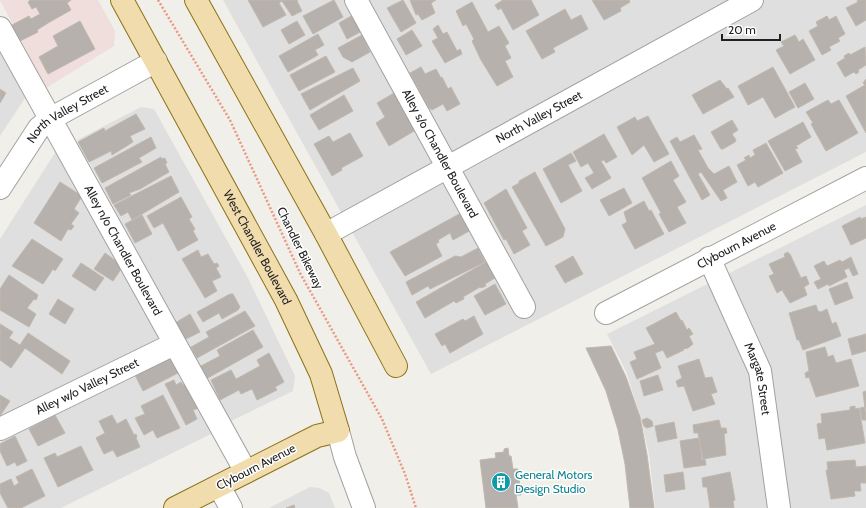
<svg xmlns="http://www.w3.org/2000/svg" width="866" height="508" viewBox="0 0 866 508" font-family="Cabin,sans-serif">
	<rect width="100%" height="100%" fill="#f0efe9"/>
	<g fill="#dfdfdf">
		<polygon points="223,0 866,0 866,152 431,374"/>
		<polygon points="0,47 25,98 0,136"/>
		<polygon points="141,107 154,109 248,278 295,376 293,391 231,421 208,382 77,140"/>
		<polygon points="60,145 163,337 0,419 0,239"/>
		<polygon points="866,205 866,508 655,508 649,454 639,412 626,371 607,334"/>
		<polygon points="173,356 213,433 61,508 0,508 0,442"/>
		<polygon points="310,487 320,488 329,493 335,508 269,508"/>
	</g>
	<polygon fill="#efdedb" points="0,0 98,0 115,31 114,46 46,88"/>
	<g fill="#b6b1ac" stroke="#c1b8ad">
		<polygon points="30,0 71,0 67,3 71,10 48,23 37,30 38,32 20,41 12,25 29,16 31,19 40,14 36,7 32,9 28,2"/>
		<polygon points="248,0 298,0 297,1 302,11 292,16 282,1 279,3 286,15 263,27"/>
		<polygon points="334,0 343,17 313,34 303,16"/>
		<polygon points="403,0 416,23 401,32 387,8"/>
		<polygon points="410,0 436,0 431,3 435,13 422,20 418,14 416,15"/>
		<polygon points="503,0 531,0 539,15 513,30 501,8 498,10 495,5"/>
		<polygon points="592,0 629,0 630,2 620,8 621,11 604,20"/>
		<polygon points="857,0 866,0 866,20 856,26 846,8 858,2"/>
		<polygon points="472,2 488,32 499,26 509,43 505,46 511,58 505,61 513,77 497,86 481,60 472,41 474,39 466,24 463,26 456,11"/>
		<polygon points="565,9 571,20 581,15 588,29 553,48 555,52 542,59 526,31"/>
		<polygon points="355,14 364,30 347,39 339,23"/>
		<polygon points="827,16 829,20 836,16 845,34 838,38 840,41 829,47 831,50 822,55 809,31 818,26 816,22"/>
		<polygon points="80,21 95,49 48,74 39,57 58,46 53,36"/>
		<polygon points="297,21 305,35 289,44 281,30"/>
		<polygon points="438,25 443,34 447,32 457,51 460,49 462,54 445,63 432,41 438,38 433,29"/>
		<polygon points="412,30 422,46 406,55 397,39"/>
		<polygon points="318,34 324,45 315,50 318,55 288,72 279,56"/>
		<polygon points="362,35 370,52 352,62 343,57 338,48"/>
		<polygon points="795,35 799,42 803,39 815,60 790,74 776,50 784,46 781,42"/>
		<polygon points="865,47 866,65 858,70 859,72 856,74 854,72 845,77 837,63 845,58 844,56 849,53 850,55"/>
		<polygon points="326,56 335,72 299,91 290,75"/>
		<polygon points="421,67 425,74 436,69 441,78 442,77 448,89 451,87 460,104 447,111 443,104 432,110 429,108 410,73"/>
		<polygon points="773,67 795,107 775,118 763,97 748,105 738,86"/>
		<polygon points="353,68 360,81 310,110 301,94"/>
		<polygon points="866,79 866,133 846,96 865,85 863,83"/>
		<polygon points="720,80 727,89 728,88 734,97 703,114 692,95"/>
		<polygon points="805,83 814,99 798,108 789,92"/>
		<polygon points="0,89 6,93 0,103"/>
		<polygon points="394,93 419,128 389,146 376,123 385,117 377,103"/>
		<polygon points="344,95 353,111 319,130 310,115"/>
		<polygon points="828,100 831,104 839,100 858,133 826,151 811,124 813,123 806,112"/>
		<polygon points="136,114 145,129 130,136 133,142 112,155 111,151 89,162 78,142 104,128 105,131"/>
		<polygon points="648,116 669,154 654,162 644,145 632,155 617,127 635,117 637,121"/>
		<polygon points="732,120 738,130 732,134 736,140 735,142 723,149 721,149 711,132"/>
		<polygon points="803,122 811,137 796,146 798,148 795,149 802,162 785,171 768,141"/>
		<polygon points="350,133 363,156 341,168 342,170 332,176 314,144 329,136 333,142"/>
		<polygon points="604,134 617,157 606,163 604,160 601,161 611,178 592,189 585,178 594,173 588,163 581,167 573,152"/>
		<polygon points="694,135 702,149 698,150 708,168 714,174 729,166 737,182 723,190 727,198 721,201 701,172 698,174 710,195 702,200 670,141 677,137 680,142"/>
		<polygon points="151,137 156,148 139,158 142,162 102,183 94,168"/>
		<polygon points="766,143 783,173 758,187 755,182 748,186 737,165 746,160 744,158 749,155 750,158 755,155 753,150"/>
		<polygon points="571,153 576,161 568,165 582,191 561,203 543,169"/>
		<polygon points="161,157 162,159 165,158 167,163 165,164 169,172 140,189 129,193 131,195 113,204 105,188"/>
		<polygon points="671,161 679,176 673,180 686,202 677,207 686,223 669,232 659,214 661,213 642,178"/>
		<polygon points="535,172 565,229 563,237 546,246 512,187 519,183 519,181"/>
		<polygon points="171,176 179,192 132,220 128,212 121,216 114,205"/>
		<polygon points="60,182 82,196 74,209 79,213 71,224 74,226 71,230 68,229 61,241 34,223"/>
		<polygon points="624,188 632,203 609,216 600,200"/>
		<polygon points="506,189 527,228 522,231 530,245 514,254 506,239 504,240 484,203"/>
		<polygon points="181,197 192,217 189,219 195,229 193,231 198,240 178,251 163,223 154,228 147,216"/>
		<polygon points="644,201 649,211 651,210 664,234 635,249 622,225 627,222 624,212"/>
		<polygon points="461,213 471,230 453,240 450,233 438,240 439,242 436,244 442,256 405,276 390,252"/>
		<polygon points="142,215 152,234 135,243 125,224"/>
		<polygon points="860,217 861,219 866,217 866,238 851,245 842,226"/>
		<polygon points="32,239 63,259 55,271 53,269 43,284 12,266"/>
		<polygon points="478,248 485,262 430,289 428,286 412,295 406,282 455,256 461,257"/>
		<polygon points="198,250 201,257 208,254 214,264 217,263 219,266 216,268 221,277 212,281 217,291 205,298 182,259"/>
		<polygon points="788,252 789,254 790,254 801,278 806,276 809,284 804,287 807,295 790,303 782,290 777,293 769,276 774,274 769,264 785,257 784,254"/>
		<polygon points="105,253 123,266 113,281 94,269"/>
		<polygon points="573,256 583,274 565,283 555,266"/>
		<polygon points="851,257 858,274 853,276 849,268 844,270 847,277 829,286 828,284 818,289 814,282 821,279 814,266 824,261 827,266 840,260 842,262"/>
		<polygon points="486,262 495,278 485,284 486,286 481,288 480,287 463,297 464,299 456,303 454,301 425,318 416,302"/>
		<polygon points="81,263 104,278 95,291 72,276"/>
		<polygon points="9,275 38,295 36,300 34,299 27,308 36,314 29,327 0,310 0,289"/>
		<polygon points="847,282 853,298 835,305 829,289"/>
		<polygon points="495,284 506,304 485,315 474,296"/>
		<polygon points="230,294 233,294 240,307 238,310 222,319 219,313 203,322 197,312"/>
		<polygon points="58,299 74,309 65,324 49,314"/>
		<polygon points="816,305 818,311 821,312 827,309 832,324 836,322 841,336 803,350 799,340 797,340 789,313"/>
		<polygon points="245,311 255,326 197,358 191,347 209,337 206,332"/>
		<polygon points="676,312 681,321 682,320 687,330 689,328 693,334 689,336 693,344 688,348 683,349 684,350 667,358 663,350 655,353 661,368 637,379 630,362 637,359 634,352 655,344 646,328"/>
		<polygon points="190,314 200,332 184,340 175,323"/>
		<polygon points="474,316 483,334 450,353 445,344 442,346 435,334 463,319 465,321"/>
		<polygon points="0,324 13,332 9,338 20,345 28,333 70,361 62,374 25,348 11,368 0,360"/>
		<polygon points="253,330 263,347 206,379 199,367 220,356 217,350"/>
		<polygon points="866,334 866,351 852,355 848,339"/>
		<polygon points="611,346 626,377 640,417 647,455 654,508 630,508 625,464 618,430 606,391 586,348"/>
		<polygon points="825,347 828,357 833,355 836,363 851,359 859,386 816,397 809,377 806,378 805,373 809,371 806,352"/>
		<polygon points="269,353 284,382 275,387 277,390 257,400 252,389 241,394 239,390 220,400 211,380 231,370 236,379 260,366 257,360"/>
		<polygon points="171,357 178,373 143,391 135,375"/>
		<polygon points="699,359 705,378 712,377 717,392 711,394 715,404 693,411 684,386 678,387 676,381 682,378 678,366"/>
		<polygon points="658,375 663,390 644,396 640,381"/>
		<polygon points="174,380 176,385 181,382 183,385 188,383 199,408 193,410 197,419 186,425 165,384"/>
		<polygon points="866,391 866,408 865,408 863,392"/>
		<polygon points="0,395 10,401 0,416"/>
		<polygon points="163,395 180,428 157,438 153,430 144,435 135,418 145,414 141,406"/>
		<polygon points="855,406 855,409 859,408 865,443 827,450 825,438 819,439 817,424 822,423 821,414 850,410 850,407"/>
		<polygon points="865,407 866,420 862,420 860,408"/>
		<polygon points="55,415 65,433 38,446 29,429"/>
		<polygon points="112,415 117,424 126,419 134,435 136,434 137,437 136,438 140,447 117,457 113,450 104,454 96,438 105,433 99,421"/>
		<polygon points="647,418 652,421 653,426 647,428 644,426 642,420"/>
		<polygon points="719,420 721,428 726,428 727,433 724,434 726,455 703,459 698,433 694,433 693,425"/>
		<polygon points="674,422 677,438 658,442 655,426"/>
		<polygon points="15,436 27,461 17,466 15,462 7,466 0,451 0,444"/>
		<polygon points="699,438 702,460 705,459 706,465 684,468 680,441"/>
		<polygon points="81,446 93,470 58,487 44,458 55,453 57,457"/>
		<polygon points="508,448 509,456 511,456 513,469 518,469 521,495 516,495 518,508 486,508 480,460 496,458 495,453 504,452 504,449"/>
		<polygon points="855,460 856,467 866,466 866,483 860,483 861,491 854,491 855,496 831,499 826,470 828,470 827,462"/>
		<polygon points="32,469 45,496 21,508 8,508 0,493 0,484 11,479 14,486 19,483 16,477"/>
		<polygon points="683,472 685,489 666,492 664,475"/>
		<polygon points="730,472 735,500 733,501 734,508 710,508 707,487 703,487 702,478"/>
		<polygon points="294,505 295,508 286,508"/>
	</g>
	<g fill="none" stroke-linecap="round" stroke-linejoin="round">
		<g stroke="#a2a2a2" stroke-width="24">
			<g id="minor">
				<path id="s1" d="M356,0L524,307"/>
				<path id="s2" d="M0,28L246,472"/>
				<path id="s3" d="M0,188L39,128L50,119L156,61"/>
				<path id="s4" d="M326,234L752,0"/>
				<path id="s5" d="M709,258L760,371L779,508"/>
				<path id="s6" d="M606,313L866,178"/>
				<path id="s7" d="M0,429L174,344"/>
				<polyline points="338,431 345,457 364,508"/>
				<polyline points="219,486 231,508"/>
			</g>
		</g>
		<g stroke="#8c7213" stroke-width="24">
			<g id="major">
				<path id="s8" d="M122,0L286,300L321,374L338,431L317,436L175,508"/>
				<polyline points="196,0 326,234 396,366"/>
			</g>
		</g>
		<polyline stroke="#ea9881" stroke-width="2.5" stroke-dasharray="2 2" stroke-linecap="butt" points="158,0 230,120 300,273 382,419 405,474 416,508"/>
		<use href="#minor" stroke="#fff" stroke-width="22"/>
		<use href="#major" stroke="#f1dcae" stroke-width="22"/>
	</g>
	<defs>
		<g id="building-disc" transform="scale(1)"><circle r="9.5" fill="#0f9aa8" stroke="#fff"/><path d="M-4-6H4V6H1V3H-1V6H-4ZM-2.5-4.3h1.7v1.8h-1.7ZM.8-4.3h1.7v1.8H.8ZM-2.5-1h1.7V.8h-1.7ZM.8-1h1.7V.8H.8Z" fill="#fff"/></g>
	</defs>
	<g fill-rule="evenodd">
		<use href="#building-disc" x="501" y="482"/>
	</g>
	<g text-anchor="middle" stroke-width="3" stroke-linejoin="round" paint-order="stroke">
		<g font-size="12" fill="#212121" stroke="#fff">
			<text dy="4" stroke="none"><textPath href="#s3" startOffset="103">North Valley Street</textPath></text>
			<text dy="4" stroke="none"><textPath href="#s4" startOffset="243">North Valley Street</textPath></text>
			<text dy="4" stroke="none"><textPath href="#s1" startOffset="175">Alley s/o Chandler Boulevard</textPath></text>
			<text dy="4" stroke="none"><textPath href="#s6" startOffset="147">Clybourn Avenue</textPath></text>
			<text dy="4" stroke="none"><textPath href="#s8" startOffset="282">West Chandler Boulevard</textPath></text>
			<text transform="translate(300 248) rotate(64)" y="4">Chandler Bikeway</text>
			<text dy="4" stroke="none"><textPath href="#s2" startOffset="254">Alley n/o Chandler Boulevard</textPath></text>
			<text dy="4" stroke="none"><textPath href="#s5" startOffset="131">Margate Street</textPath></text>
			<text dy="4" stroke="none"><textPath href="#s7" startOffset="97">Alley w/o Valley Street</textPath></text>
			<text transform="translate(256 467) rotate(-27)" y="4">Clybourn Avenue</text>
		</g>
		<g font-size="12" fill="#0d838f" stroke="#fff" text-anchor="start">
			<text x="515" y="479">General Motors<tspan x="515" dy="14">Design Studio</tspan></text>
		</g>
	</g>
	<path d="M722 34v6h58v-6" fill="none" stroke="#212121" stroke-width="2"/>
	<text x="728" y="34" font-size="12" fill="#212121" stroke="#ffffff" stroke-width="3" paint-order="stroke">20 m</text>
</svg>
